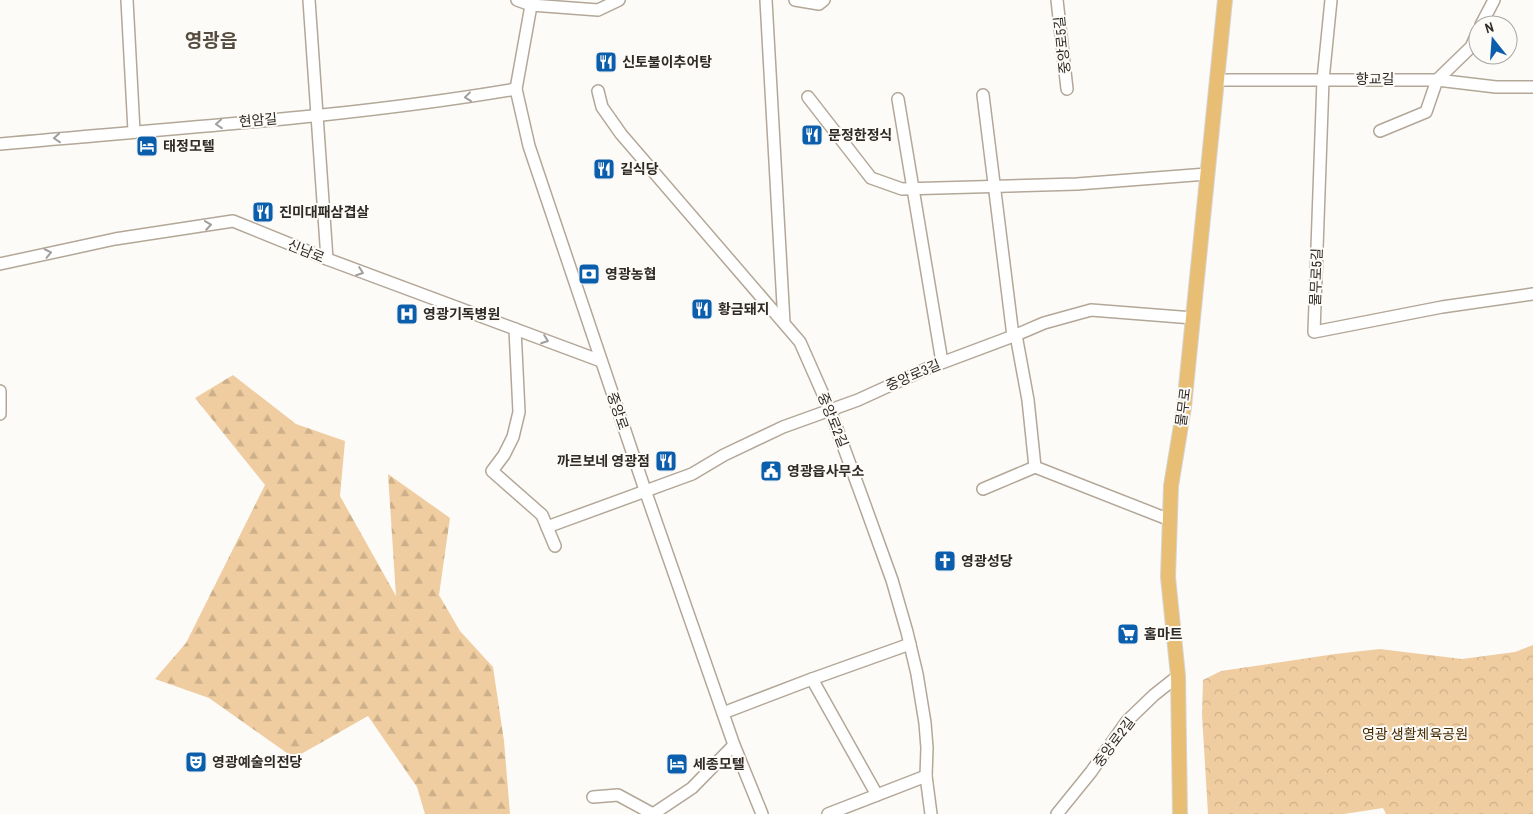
<svg xmlns="http://www.w3.org/2000/svg" width="1533" height="814" viewBox="0 0 1533 814" font-family="'Archivo Narrow','Noto Sans KR',sans-serif">
	<defs>
		<pattern id="forest-firs" width="22" height="20" patternUnits="userSpaceOnUse" patternTransform="scale(1.25)"><rect width="22" height="20" fill="#efcda1"/><path d="M5 1l3.5 6h-7zM16 11l3.5 6h-7z" fill="#cdb08a"/></pattern>
		<pattern id="park-crowns" width="20" height="18" patternUnits="userSpaceOnUse" patternTransform="scale(1.25)"><rect width="20" height="18" fill="#efcda1"/><path d="M2 6a3 3 0 1 1 6 0M12 15a3 3 0 1 1 6 0" fill="none" stroke="#cdb08a"/></pattern>
	</defs>
	<rect width="100%" height="100%" fill="#fdfbf8"/>
	<polygon fill="url(#forest-firs)" points="233,375 296,424 345,441 340,496 396,596 388,474 450,518 439,595 460,631 493,667 504,741 510,814 425,814 417,787 368,716 294,758 209,698 155,679 186,643 265,485 195,398"/>
	<polygon fill="url(#park-crowns)" points="1533,645 1533,814 1386,814 1383,808 1344,814 1208,814 1202,715 1203,680 1221,671 1335,654 1380,649 1462,659 1515,652"/>
	<g fill="none" stroke-linecap="round" stroke-linejoin="round">
		<g stroke="#b3a798" stroke-width="14">
			<g id="minor">
				<polyline points="127,0 134,131"/>
				<polyline points="309,0 327,259"/>
				<polyline points="517,0 531,5 598,10 619,0"/>
				<polyline points="532,0 516,89 529,146 645,490 734,745 762,814"/>
				<polyline points="766,0 784,323"/>
				<polyline points="795,0 819,4 824,0"/>
				<polyline points="1057,0 1067,89"/>
				<polyline points="1331,0 1323,80 1314,332 1442,307 1533,294"/>
				<polyline points="1481,25 1494,0"/>
				<polyline points="1216,80 1437,80 1496,87 1533,87"/>
				<polyline points="598,91 602,107 621,134 800,342 830,410 862,497 892,580 907,632 917,674 925,723 927,748 926,776 931,814"/>
				<polyline points="983,95 1013,336"/>
				<polyline points="808,97 871,178 902,189 1077,184 1207,174"/>
				<polyline points="898,99 942,362"/>
				<polyline points="1380,131 1426,112 1437,80 1471,47 1478,32"/>
				<path d="M0,144C171,128 346,118 516,89"/>
				<polyline points="0,264 115,239 233,221 327,259 601,361"/>
				<polyline points="515,329 519,412 513,437 504,455 492,471 542,515 555,546"/>
				<polyline points="1016,335 1028,400 1035,467 1170,520"/>
				<polyline points="0,391 0,414"/>
				<polyline points="983,489 1035,467"/>
				<polyline points="547,527 692,474 724,455 783,427 858,400 928,368 1016,335 1044,323 1091,310 1193,318"/>
				<polyline points="812,679 910,644"/>
				<polyline points="723,713 812,679 877,795"/>
				<polyline points="593,797 618,795 653,814"/>
				<polyline points="653,814 692,788 734,745"/>
				<polyline points="828,814 926,776"/>
				<polyline points="1057,814 1091,772 1127,721 1154,695 1178,676"/>
			</g>
		</g>
		<g stroke="#d5d4d3" stroke-width="16">
			<polyline id="major" points="1180,814 1178,676 1168,577 1171,486 1184,407 1225,0"/>
		</g>
		<use href="#minor" stroke="#fff" stroke-width="11"/>
		<use href="#major" stroke="#e8be74" stroke-width="14"/>
	</g>
	<defs><path id="oneway-chevron" d="M-2-3.5L2.5 0L-2 3.5" fill="none" stroke-width="1.6" stroke-linecap="round" stroke-linejoin="round" transform="scale(1.25)"/></defs>
	<g stroke="#a19f9d">
		<use href="#oneway-chevron" transform="translate(468 97) rotate(173)"/>
		<use href="#oneway-chevron" transform="translate(219 124) rotate(175)"/>
		<use href="#oneway-chevron" transform="translate(57 138) rotate(175)"/>
		<use href="#oneway-chevron" transform="translate(208 225) rotate(-9)"/>
		<use href="#oneway-chevron" transform="translate(48 253) rotate(-12)"/>
		<use href="#oneway-chevron" transform="translate(360 272) rotate(20)"/>
		<use href="#oneway-chevron" transform="translate(545 340) rotate(20)"/>
	</g>
	<defs>
		<g id="restaurant-square" transform="scale(1.125)"><rect x="-9" y="-9" width="18" height="18" rx="4" fill="#0b5eac" stroke="#fdfbf8"/><path d="M-5-6h1v4h1v-4h1v4h1v-4h1v5L-1.5 .5V6h-2V.5L-5-1ZM5-6V6H3V1.5H1.5Q1.5-4 5-6Z" fill="#fff"/></g>
		<g id="hotel-square" transform="scale(1.125)"><rect x="-9" y="-9" width="18" height="18" rx="4" fill="#0b5eac" stroke="#fdfbf8"/><path d="M-6-4.5h1.5V1H6V5H4.5V3h-9V5H-6ZM-4 0a1.8 1.8 0 1 1 3.6 0ZM.5 0V-2.5h3Q6-2.5 6 0Z" fill="#fff"/></g>
		<g id="bank-square" transform="scale(1.125)"><rect x="-9" y="-9" width="18" height="18" rx="4" fill="#0b5eac" stroke="#fdfbf8"/><path d="M-6-4H6V4H-6ZM0-2.3a2.3 2.3 0 1 0 0 4.6a2.3 2.3 0 1 0 0-4.6Z" fill="#fff"/></g>
		<g id="hospital-square" transform="scale(1.125)"><rect x="-9" y="-9" width="18" height="18" rx="4" fill="#0b5eac" stroke="#fdfbf8"/><path d="M-5-5h3v3.5h4V-5h3V5h-3V1.5h-4V5h-3Z" fill="#fff"/></g>
		<g id="civic-square" transform="scale(1.125)"><rect x="-9" y="-9" width="18" height="18" rx="4" fill="#0b5eac" stroke="#fdfbf8"/><path d="M-.6-6.5H3V-4.5H.6V-3L4-1V1h2V6H-6V1h2V-1L-.6-3ZM-1.2 2.5V6h2.4V2.5Z" fill="#fff"/></g>
		<g id="church-square" transform="scale(1.125)"><rect x="-9" y="-9" width="18" height="18" rx="4" fill="#0b5eac" stroke="#fdfbf8"/><path d="M-1.2-6h2.4v3.5h3.3v2.4h-3.3V6h-2.4V-.1h-3.3v-2.4h3.3Z" fill="#fff"/></g>
		<g id="supermarket-square" transform="scale(1.125)"><rect x="-9" y="-9" width="18" height="18" rx="4" fill="#0b5eac" stroke="#fdfbf8"/><path d="M-6-5.5h2.5l.6 2H6L4.5 2H-2.5L-4.4-4H-6ZM-1.5 3.2a1.3 1.3 0 1 0 .1 0ZM3 3.2a1.3 1.3 0 1 0 .1 0Z" fill="#fff"/></g>
		<g id="theatre-square" transform="scale(1.125)"><rect x="-9" y="-9" width="18" height="18" rx="4" fill="#0b5eac" stroke="#fdfbf8"/><path d="M-5-5.5Q0-4 5-5.5V0Q5 5 0 6Q-5 5-5 0ZM-3.3-2.5H-1v1.5H-3.3ZM1-2.5H3.3v1.5H1ZM-2.8 1Q0 5.5 2.8 1Z" fill="#fff"/></g>
	</defs>
	<g fill-rule="evenodd">
		<use href="#restaurant-square" x="606" y="62"/>
		<use href="#restaurant-square" x="812" y="135"/>
		<use href="#hotel-square" x="147" y="146"/>
		<use href="#restaurant-square" x="604" y="169"/>
		<use href="#restaurant-square" x="263" y="212"/>
		<use href="#bank-square" x="589" y="274"/>
		<use href="#restaurant-square" x="702" y="309"/>
		<use href="#hospital-square" x="407" y="314"/>
		<use href="#restaurant-square" x="666" y="461"/>
		<use href="#civic-square" x="771" y="471"/>
		<use href="#church-square" x="945" y="561"/>
		<use href="#supermarket-square" x="1128" y="634"/>
		<use href="#theatre-square" x="196" y="762"/>
		<use href="#hotel-square" x="677" y="764"/>
	</g>
	<g text-anchor="middle" stroke-width="4" stroke-linejoin="round" paint-order="stroke">
		<g font-size="14" fill="#2f2a25" stroke="#fdfbf8">
			<text transform="translate(1062 45) rotate(-96)" y="5">중앙로5길</text>
			<text x="1375" y="84">향교길</text>
			<text transform="translate(258 120) rotate(-5)" y="5">현암길</text>
			<text transform="translate(306 251) rotate(22)" y="5">신남로</text>
			<text transform="translate(1316 277) rotate(-88)" y="5">물무로5길</text>
			<text transform="translate(913 375) rotate(-23)" y="5">중앙로3길</text>
			<text transform="translate(1183 407) rotate(-83)" y="5">물무로</text>
			<text transform="translate(618 411) rotate(71)" y="5">중앙로</text>
			<text transform="translate(833 420) rotate(68)" y="5">중앙로2길</text>
			<text transform="translate(1114 742) rotate(-53)" y="5">중앙로2길</text>
		</g>
		<g font-size="14" font-weight="bold" fill="#2f2a25" stroke="#fdfbf8" text-anchor="start">
			<text x="622" y="67">신토불이추어탕</text>
			<text x="828" y="140">문정한정식</text>
			<text x="163" y="151">태정모텔</text>
			<text x="620" y="174">길식당</text>
			<text x="279" y="217">진미대패삼겹살</text>
			<text x="605" y="279">영광농협</text>
			<text x="718" y="314">황금돼지</text>
			<text x="423" y="319">영광기독병원</text>
			<text x="650" y="466" text-anchor="end">까르보네 영광점</text>
			<text x="787" y="476">영광읍사무소</text>
			<text x="961" y="566">영광성당</text>
			<text x="1144" y="639">홈마트</text>
			<text x="212" y="767">영광예술의전당</text>
			<text x="693" y="769">세종모텔</text>
		</g>
		<g font-size="14" fill="#442a01" stroke="#fdfbf8">
			<text x="1415" y="739">영광 생활체육공원</text>
		</g>
		<g font-size="19" font-weight="bold" fill="#554b3e" stroke="#fdfbf8">
			<text x="211" y="47">영광읍</text>
		</g>
	</g>
	<g transform="translate(1493 40) rotate(343)"><circle r="24" fill="#fdfbf8" stroke="#aba7a4"/>
	<path d="M0-4L9 19L0 12L-9 19Z" fill="#0b5eac"/>
	<text y="-8" font-size="14" font-weight="bold" text-anchor="middle" fill="#2f2a25">N</text>
	</g>
</svg>
